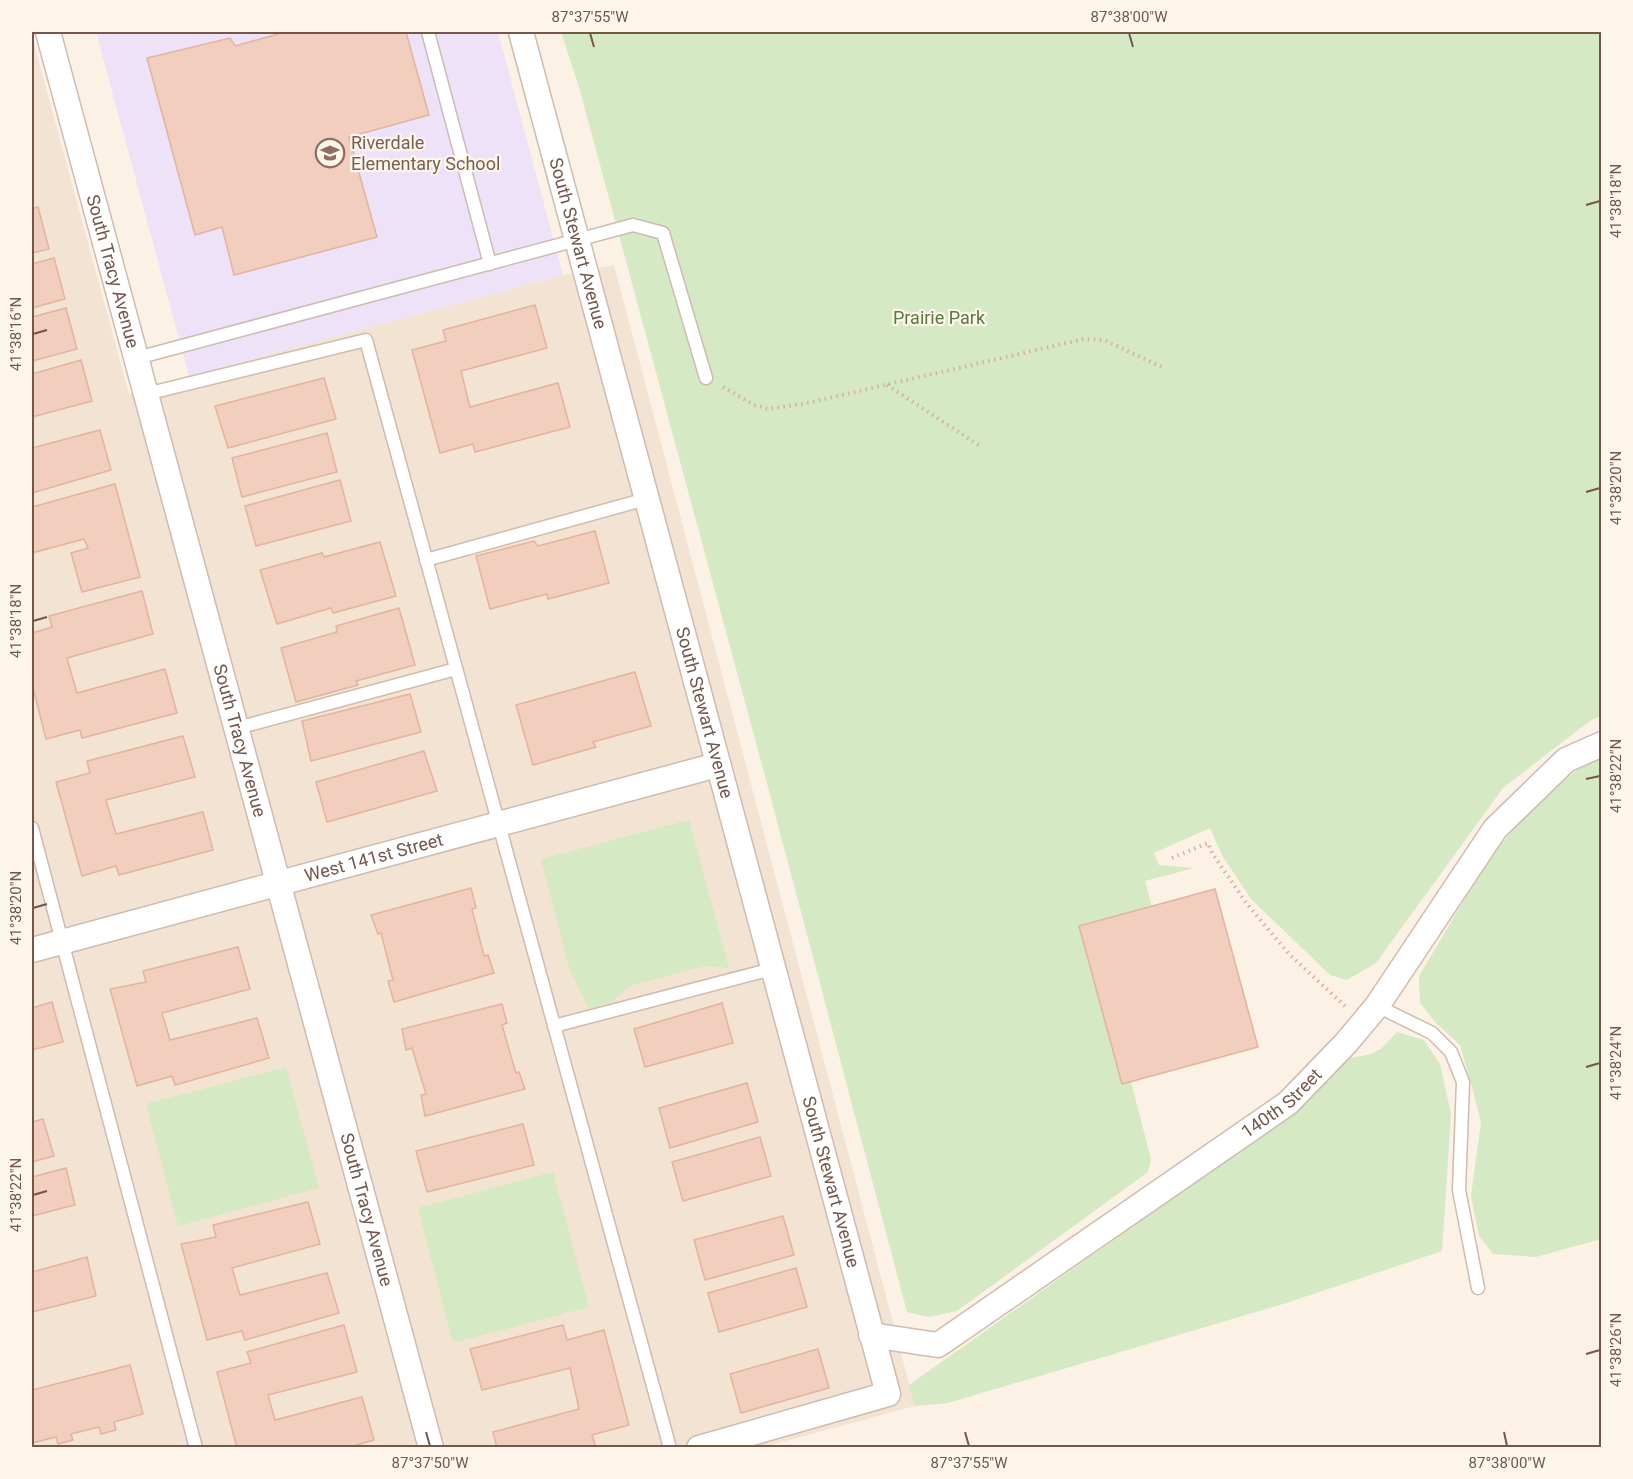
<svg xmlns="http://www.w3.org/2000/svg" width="1633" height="1479" viewBox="0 0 1633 1479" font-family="Roboto,sans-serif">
	<rect width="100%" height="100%" fill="#fcf1e5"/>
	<polygon fill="#f3e3d3" points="32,36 129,394 189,376 563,275 614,265 915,1406 763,1447 32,1447"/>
	<polygon fill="#eee2f8" points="96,32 498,32 563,275 189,376"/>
	<g fill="#d5e9c4">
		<polygon points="561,32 1601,32 1601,716 1591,720 1503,788 1376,963 1347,980 1330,975 1251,899 1223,857 1210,828 1154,853 1159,865 1194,868 1145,881 1152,907 1079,927 1122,1084 1131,1082 1151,1159 1148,1172 957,1311 929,1317 907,1312 769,791 579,87"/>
		<polygon points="1601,758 1601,1239 1536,1257 1493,1254 1479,1236 1471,1196 1481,1122 1472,1087 1460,1045 1436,1023 1420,1003 1419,976 1491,855 1537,804 1578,769"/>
		<polygon points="689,820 729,968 705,966 632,985 610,1003 589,1009 570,971 541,859"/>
		<polygon points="1397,1032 1424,1040 1440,1064 1451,1114 1442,1251 1283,1304 948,1403 915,1406 909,1385 1286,1118 1337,1060 1368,1055 1381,1049"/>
		<polygon points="286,1067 319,1188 178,1226 146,1104"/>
		<polygon points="553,1172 589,1307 453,1343 418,1208"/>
	</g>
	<g fill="#f1cebd" stroke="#e3b39e" stroke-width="1.5">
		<polygon points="285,32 406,32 429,115 349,137 377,237 234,275 222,227 195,235 147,58 230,38 235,46"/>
		<polygon points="38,207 49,249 32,253 32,209"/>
		<polygon points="54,258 65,299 32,308 32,264"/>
		<polygon points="535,305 547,348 461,371 470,407 558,383 570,427 475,452 473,444 440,453 412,350 446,341 443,330"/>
		<polygon points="66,308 77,349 32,361 32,317"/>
		<polygon points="81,360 92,401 32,417 32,374"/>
		<polygon points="324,378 336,419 228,448 215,406"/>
		<polygon points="100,430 111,470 32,493 32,448"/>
		<polygon points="327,433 337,472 242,497 232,458"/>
		<polygon points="340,480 351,521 256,546 245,506"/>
		<polygon points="115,484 140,577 82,592 71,553 88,548 84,539 32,553 32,507"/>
		<polygon points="595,531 609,583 548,599 547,594 490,609 476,556 534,541 538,546"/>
		<polygon points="380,542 396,596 333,613 331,608 277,624 260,570 322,553 324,557"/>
		<polygon points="142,591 153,634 67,658 77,693 165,669 177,713 82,738 80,730 46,739 32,684 32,633 52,627 49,616"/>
		<polygon points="399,608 415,665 356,681 358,685 296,702 281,648 337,632 336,626"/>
		<polygon points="635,672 651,726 593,742 596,747 533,765 516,705"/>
		<polygon points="410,694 421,732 311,761 302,721"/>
		<polygon points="183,736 195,777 106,800 116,834 203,812 213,850 119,875 116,866 82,876 56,782 90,773 87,761"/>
		<polygon points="424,751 437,791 327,822 316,782"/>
		<polygon points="471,888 476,908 472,909 484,956 488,955 494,973 394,1002 388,981 393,980 381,933 378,934 371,915"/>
		<polygon points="1215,889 1258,1047 1122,1084 1079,926"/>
		<polygon points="238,947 250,989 162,1013 170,1040 257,1018 269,1058 175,1085 172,1076 137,1086 110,989 146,982 143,971"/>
		<polygon points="52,1002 63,1042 32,1050 32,1008"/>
		<polygon points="722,1003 733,1043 645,1067 634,1029"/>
		<polygon points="502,1004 507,1023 502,1025 516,1073 519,1072 525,1089 425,1116 421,1095 426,1094 412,1048 406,1050 402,1029"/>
		<polygon points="747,1083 758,1122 670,1148 659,1108"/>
		<polygon points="43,1119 54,1156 32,1162 32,1122"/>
		<polygon points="523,1124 534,1165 427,1192 416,1151"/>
		<polygon points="760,1137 771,1176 683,1201 672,1162"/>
		<polygon points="66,1168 75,1205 32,1216 32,1177"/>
		<polygon points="308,1202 320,1244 232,1268 240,1295 327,1273 339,1313 245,1340 242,1331 207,1340 181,1244 216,1237 213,1225"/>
		<polygon points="783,1216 794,1255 705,1280 694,1240"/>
		<polygon points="87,1257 96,1296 32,1312 32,1272"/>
		<polygon points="796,1268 807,1307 719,1332 708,1293"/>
		<polygon points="344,1325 357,1372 268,1395 275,1420 362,1397 374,1440 346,1448 237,1448 217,1372 251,1363 247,1352"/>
		<polygon points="563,1325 567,1340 604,1330 629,1425 592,1435 596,1448 497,1448 493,1432 579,1409 570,1368 482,1390 470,1349"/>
		<polygon points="818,1349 829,1388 741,1413 730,1374"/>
		<polygon points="130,1365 143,1414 114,1422 116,1430 101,1434 99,1427 71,1434 73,1440 58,1444 56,1437 32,1443 32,1390"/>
	</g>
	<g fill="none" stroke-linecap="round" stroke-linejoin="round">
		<g stroke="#cfbbaf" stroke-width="15">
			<g id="service">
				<polyline points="428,32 490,264"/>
				<polyline points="137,358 633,225 663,233 706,378"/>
				<polyline points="146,394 366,340 670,1448"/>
				<polyline points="426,560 646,499"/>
				<polyline points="237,728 456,669"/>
				<polyline points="32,828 196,1448"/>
				<polyline points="1377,1006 1432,1033 1451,1052 1463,1082 1459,1190 1478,1288"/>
				<polyline points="554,1026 772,969"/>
			</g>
		</g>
		<g stroke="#cfbbaf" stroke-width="27">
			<g id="minor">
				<path id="s1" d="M48,32L431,1448"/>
				<path id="s2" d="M521,32L888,1394L699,1448"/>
				<path id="s3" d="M32,950L717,765"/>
				<path id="s4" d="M871,1335L938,1345L1288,1103L1346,1043L1377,1006L1495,829L1566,760L1602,744"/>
			</g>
		</g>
		<g stroke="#d5b1a0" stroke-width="4" stroke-dasharray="1.5 4.5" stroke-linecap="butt">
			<polyline points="887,385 980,446"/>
			<polyline points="723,387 754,405 768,409 803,404 1084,339 1104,340 1164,368"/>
			<polyline points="1172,858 1208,843 1212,853 1247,904 1289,954 1345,1006"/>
		</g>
		<use href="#service" stroke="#fff" stroke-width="12"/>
		<use href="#minor" stroke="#fff" stroke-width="24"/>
	</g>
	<path fill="none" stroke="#74574b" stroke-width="2" d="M590,33L594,47M1129,33L1133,47M1586,205L1600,201M33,334L47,330M1586,492L1600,488M33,621L47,617M1586,779L1600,776M33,908L47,904M1586,1067L1600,1063M33,1195L47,1191M1586,1354L1600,1350M426,1432L430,1446M965,1432L969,1446M1504,1432L1507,1446"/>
	<defs>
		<g id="school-ring" transform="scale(1.5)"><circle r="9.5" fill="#fff6eb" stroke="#8d6e63" stroke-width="1.5"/><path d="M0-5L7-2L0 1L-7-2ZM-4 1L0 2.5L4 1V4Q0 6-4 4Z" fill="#8d6e63"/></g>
	</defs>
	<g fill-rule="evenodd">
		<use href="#school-ring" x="330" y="153"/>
	</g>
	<g text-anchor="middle" stroke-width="4.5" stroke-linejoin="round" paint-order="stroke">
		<g font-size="18" fill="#785e54" stroke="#fff6eb" text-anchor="start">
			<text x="351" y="149">Riverdale<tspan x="351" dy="21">Elementary School</tspan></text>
		</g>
		<g font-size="18" fill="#74574b" stroke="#fff6eb">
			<text dy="6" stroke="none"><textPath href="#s2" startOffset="219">South Stewart Avenue</textPath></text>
			<text dy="6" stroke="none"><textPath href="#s1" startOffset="248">South Tracy Avenue</textPath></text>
			<text dy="6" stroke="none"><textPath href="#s2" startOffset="705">South Stewart Avenue</textPath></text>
			<text dy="6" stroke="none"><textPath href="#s1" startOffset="734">South Tracy Avenue</textPath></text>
			<text dy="6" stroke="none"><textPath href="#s3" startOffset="354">West 141st Street</textPath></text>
			<text dy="6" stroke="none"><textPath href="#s4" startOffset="488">140th Street</textPath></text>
			<text dy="6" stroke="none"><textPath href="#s2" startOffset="1191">South Stewart Avenue</textPath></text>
			<text dy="6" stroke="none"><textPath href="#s1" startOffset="1220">South Tracy Avenue</textPath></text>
		</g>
		<g font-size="18" fill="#577942" stroke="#fff6eb">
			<text x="939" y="324">Prairie Park</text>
		</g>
	</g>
	<rect width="1633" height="1479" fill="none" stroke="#fff6eb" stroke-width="66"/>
	<rect x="33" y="33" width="1567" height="1413" fill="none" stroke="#74574b" stroke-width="2"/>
	<g font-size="15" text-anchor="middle" fill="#74574b">
		<text x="590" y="22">87°37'55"W</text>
		<text x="1129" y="22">87°38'00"W</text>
		<text transform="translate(1616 201) rotate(-90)" y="5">41°38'18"N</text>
		<text transform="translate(16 334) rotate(-90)" y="5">41°38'16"N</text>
		<text transform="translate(1616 488) rotate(-90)" y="5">41°38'20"N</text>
		<text transform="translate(16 621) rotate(-90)" y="5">41°38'18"N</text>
		<text transform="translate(1616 776) rotate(-90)" y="5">41°38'22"N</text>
		<text transform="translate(16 908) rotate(-90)" y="5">41°38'20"N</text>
		<text transform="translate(1616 1063) rotate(-90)" y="5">41°38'24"N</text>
		<text transform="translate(16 1195) rotate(-90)" y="5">41°38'22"N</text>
		<text transform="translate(1616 1350) rotate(-90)" y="5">41°38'26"N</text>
		<text x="430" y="1468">87°37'50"W</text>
		<text x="969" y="1468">87°37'55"W</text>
		<text x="1507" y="1468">87°38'00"W</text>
	</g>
</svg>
